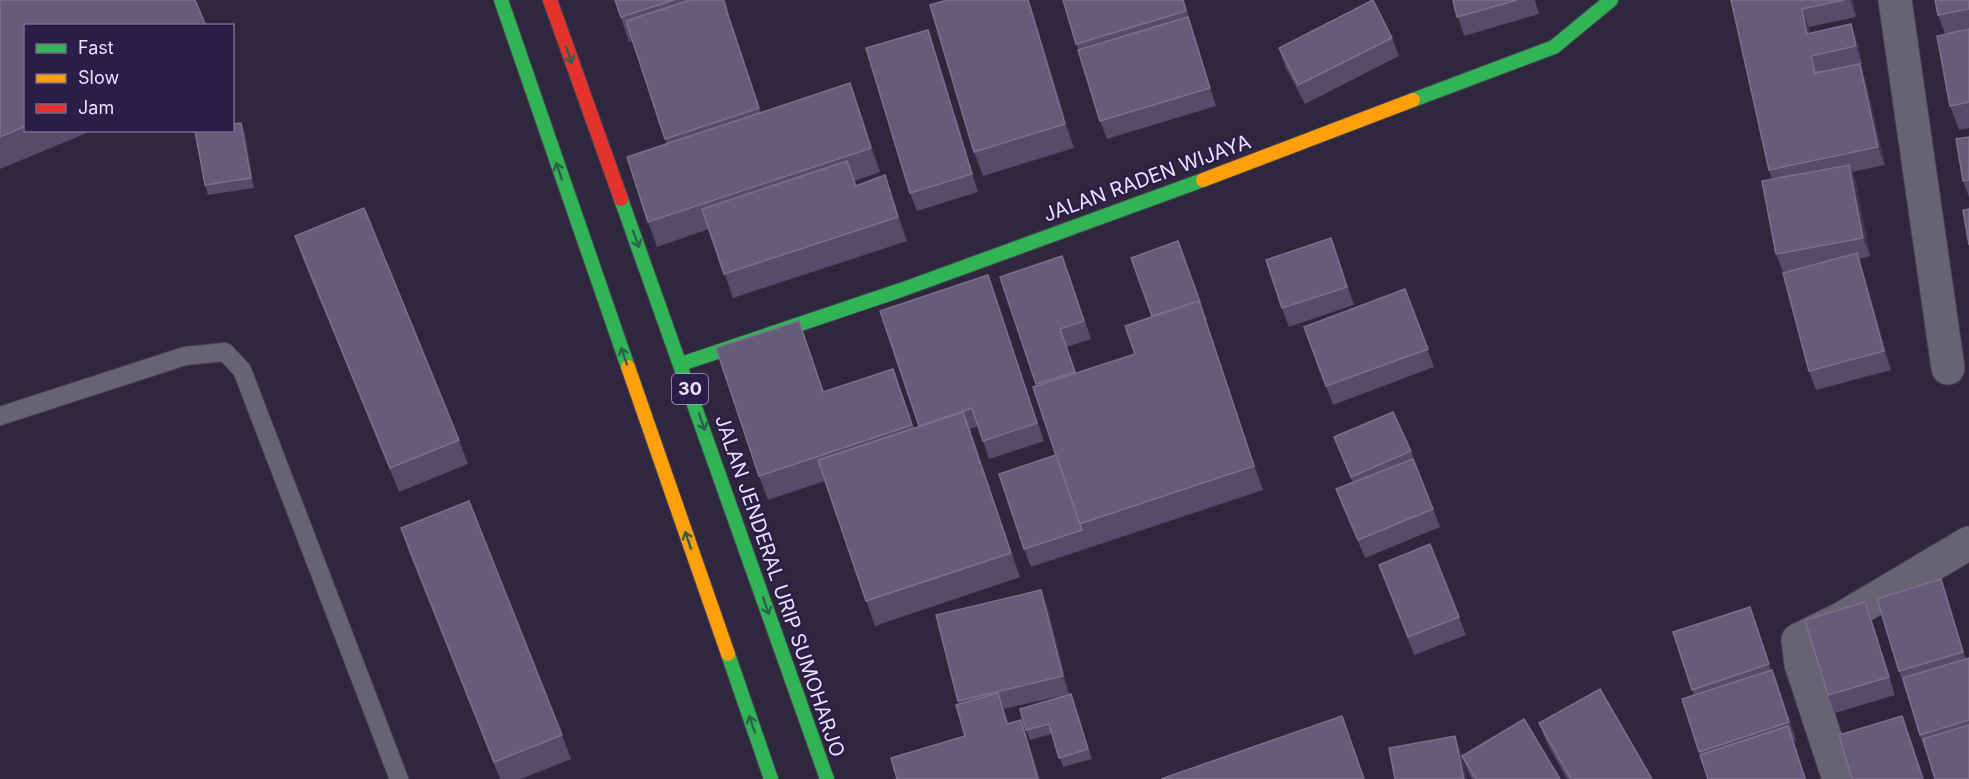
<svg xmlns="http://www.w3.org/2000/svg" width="1969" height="779" viewBox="0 0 1969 779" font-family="Inter,sans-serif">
	<rect width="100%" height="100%" fill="#2e273d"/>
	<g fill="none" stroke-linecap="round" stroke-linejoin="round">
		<g stroke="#494356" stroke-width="20">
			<polyline id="lane" points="0,416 185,356 225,352 242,370 399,779"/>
		</g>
		<g stroke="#494356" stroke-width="35">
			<g id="street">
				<polyline points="1895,0 1948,368"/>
				<polyline points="1839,779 1801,664 1798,640 1841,619 1969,543"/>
			</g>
		</g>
		<g stroke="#494356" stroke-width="16">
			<g id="fast">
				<polyline points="501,0 628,367"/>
				<polyline points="1413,100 1554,47 1611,0"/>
				<polyline points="621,199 827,779"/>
				<polyline points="681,364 901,290 1203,180"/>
				<polyline points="728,654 771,779"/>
			</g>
		</g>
		<g stroke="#494356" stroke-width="16">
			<g id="slow">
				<polyline points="1203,180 1413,100"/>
				<polyline points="628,367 728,654"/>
			</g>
		</g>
		<g stroke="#494356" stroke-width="16">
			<polyline id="jam" points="550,0 621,199"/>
		</g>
		<use href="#lane" stroke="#686374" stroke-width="18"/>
		<use href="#street" stroke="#686374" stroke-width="33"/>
		<use href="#fast" stroke="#30b455" stroke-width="14"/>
		<use href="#slow" stroke="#ff9f0a" stroke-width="14"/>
		<use href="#jam" stroke="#e5322d" stroke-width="14"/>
	</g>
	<g fill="#564b6a">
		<polygon points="0,0 26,26 26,130 94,130 0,169"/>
		<polygon points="615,0 725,0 728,9 727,10 761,113 859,108 880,172 854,181 856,185 885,175 907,241 733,298 709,229 657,247 648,222 667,144 632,41 629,42"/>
		<polygon points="947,0 1029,0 1074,148 983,176 974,152"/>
		<polygon points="1063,0 1184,0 1216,106 1107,139 1100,121"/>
		<polygon points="1453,0 1535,0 1539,14 1464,36"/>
		<polygon points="1731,0 1853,0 1856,17 1809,27 1810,33 1858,43 1862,64 1860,65 1866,82 1885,165 1852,172 1856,183 1870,256 1859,259 1863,271 1891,370 1816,390 1809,371 1796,270 1783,272 1776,254 1772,179 1769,170"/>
		<polygon points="1969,0 1969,128 1959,130 1950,106 1945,34 1938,15"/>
		<polygon points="1392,38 1399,56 1305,104 1285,66 1279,48"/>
		<polygon points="934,48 978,192 917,211 910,193"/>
		<polygon points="245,132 254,188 208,195 205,185"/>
		<polygon points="1969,137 1969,197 1963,181"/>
		<polygon points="295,236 459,440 468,464 399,492 304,261"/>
		<polygon points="1331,238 1354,305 1289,327 1282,308"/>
		<polygon points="1178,241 1207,320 1206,320 1263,490 1031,567 1024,549 1056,455 1037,386 1000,277 1069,274 1091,339 1067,347 1076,373 1135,354 1152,316"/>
		<polygon points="1405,289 1434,367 1333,405 1304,327"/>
		<polygon points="994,293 1044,441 989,459 978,426 970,429 1020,577 875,626 825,481 768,500 759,476 799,321 824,392 893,369 914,428 919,427"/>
		<polygon points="1334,437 1411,451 1440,527 1365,558 1336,489 1353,483"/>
		<polygon points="401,528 562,735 571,759 521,779 500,779 409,552"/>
		<polygon points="1379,565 1459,617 1466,635 1414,655"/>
		<polygon points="1941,579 1966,659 1969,658 1969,779 1927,753 1926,753 1899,671"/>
		<polygon points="1048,608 1069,694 1004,709 1009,724 1021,720 1029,744 1040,779 897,779 965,736 958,701"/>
		<polygon points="1872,620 1895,695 1835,713 1828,695"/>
		<polygon points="1756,625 1771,670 1772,670 1779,688 1796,740 1794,741 1806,779 1708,779 1682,699 1694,695 1673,632"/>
		<polygon points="1071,694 1092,759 1063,767 1052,734 1030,740 1026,730"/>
		<polygon points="1539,723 1652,779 1567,779 1546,741"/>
		<polygon points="1462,756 1560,779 1472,779 1469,774 1463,759 1467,779 1395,779"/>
	</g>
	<g fill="#3f3651">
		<polygon points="1028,0 1029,0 1074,148 1065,124"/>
		<polygon points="1183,0 1184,0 1216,106 1210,88"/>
		<polygon points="1850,0 1853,0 1856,17"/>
		<polygon points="1802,9 1809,27 1814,52 1807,34"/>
		<polygon points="1851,24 1858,43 1862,64 1856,46"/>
		<polygon points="928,30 934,48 978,192 972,174"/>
		<polygon points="1860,64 1866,82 1885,165 1878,147"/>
		<polygon points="850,83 859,108 880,172 871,148"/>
		<polygon points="241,123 245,132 254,188 251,178"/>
		<polygon points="1849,165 1856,183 1870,256 1863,238"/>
		<polygon points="885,175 893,200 907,241 898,217"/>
		<polygon points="1857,253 1863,271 1891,370 1884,351"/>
		<polygon points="1199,301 1207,325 1263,490 1254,466"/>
		<polygon points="963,412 972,436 1020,577 1011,553"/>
		<polygon points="1941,579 1947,597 1969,668 1963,652"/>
		<polygon points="1041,590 1048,608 1069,694 1063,676"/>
		<polygon points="1865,602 1872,620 1895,695 1889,677"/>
		<polygon points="1772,670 1779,688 1796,740 1789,722"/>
		<polygon points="998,693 1007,717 1016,748 1007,724"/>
		<polygon points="1902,716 1909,734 1923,779"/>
		<polygon points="1021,720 1029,744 1040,779 1038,779"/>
		<polygon points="1788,726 1795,744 1806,779 1805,779"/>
		<polygon points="1455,736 1462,754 1467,779 1464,779"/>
	</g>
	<g fill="#665b7a" stroke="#7a708e" stroke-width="1.5">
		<polygon points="0,0 195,0 206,26 26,26 26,126 0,137"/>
		<polygon points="615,0 674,0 621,17"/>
		<polygon points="690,0 723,0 759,108 665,139 626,21"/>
		<polygon points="947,0 1028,0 1065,124 974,152 930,5"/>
		<polygon points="1063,0 1183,0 1186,11 1076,44"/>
		<polygon points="1373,0 1392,38 1298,85 1279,48"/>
		<polygon points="1453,0 1517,0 1457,17"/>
		<polygon points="1731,0 1844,0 1802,9 1807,34 1851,24 1856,46 1811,56 1815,73 1860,64 1878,147 1769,170"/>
		<polygon points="1935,0 1969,0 1969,9 1938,15"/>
		<polygon points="1188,17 1210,88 1100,121 1078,50"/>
		<polygon points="1969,29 1969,102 1950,106 1937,36"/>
		<polygon points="928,30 972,174 910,193 866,48"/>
		<polygon points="850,83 871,148 648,222 627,157"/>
		<polygon points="241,123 251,178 205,185 195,131 232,130 232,124"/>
		<polygon points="1969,137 1969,180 1963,181 1956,139"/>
		<polygon points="847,161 856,186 885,175 898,217 724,274 702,209"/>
		<polygon points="1849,165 1863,238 1776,254 1762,181"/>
		<polygon points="364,208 459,440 390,468 295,236"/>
		<polygon points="1969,209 1969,245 1963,210"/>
		<polygon points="1331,238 1347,287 1282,308 1266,260"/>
		<polygon points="1178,241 1200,302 1199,302 1199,301 1152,316 1131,258"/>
		<polygon points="1857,253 1884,351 1809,371 1783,273"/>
		<polygon points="1062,256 1084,321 1060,329 1075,372 1036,384 1000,277"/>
		<polygon points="988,275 1037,423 983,441 972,408 919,426 880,311"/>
		<polygon points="1405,289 1428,349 1326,386 1304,327"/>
		<polygon points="1199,301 1254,466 1079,524 1033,387 1135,354 1125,326"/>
		<polygon points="799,321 823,392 893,369 912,425 759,476 716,348"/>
		<polygon points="963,412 1011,553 866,601 818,460"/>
		<polygon points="1393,412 1411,451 1351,477 1334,437"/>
		<polygon points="1056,455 1082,530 1024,549 999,474"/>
		<polygon points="1413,459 1433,509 1358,540 1336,489"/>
		<polygon points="469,501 562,735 494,762 401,528"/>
		<polygon points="1430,544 1459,617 1408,637 1379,565"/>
		<polygon points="1941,579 1963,652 1899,671 1877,599"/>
		<polygon points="1041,590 1063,676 958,701 936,615"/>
		<polygon points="1865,602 1889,677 1828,695 1805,620"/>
		<polygon points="1750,607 1769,664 1692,690 1673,632"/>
		<polygon points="1969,658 1969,720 1920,735 1903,678"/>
		<polygon points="1772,670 1789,722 1699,752 1682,699"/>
		<polygon points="1600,689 1652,779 1571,779 1539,723"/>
		<polygon points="998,693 1007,724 1021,720 1038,779 897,779 891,758 965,736 956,705"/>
		<polygon points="1071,694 1088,749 1059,758 1049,724 1026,730 1020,709"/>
		<polygon points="1342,716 1364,779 1161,779"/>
		<polygon points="1902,716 1923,779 1852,779 1839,735"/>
		<polygon points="1524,719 1560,779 1476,779 1462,756"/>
		<polygon points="1969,725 1969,779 1935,779 1923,739"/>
		<polygon points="1788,726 1805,779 1708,779 1700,755"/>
		<polygon points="1455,736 1464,779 1395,779 1389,748"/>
	</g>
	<defs><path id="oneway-shaft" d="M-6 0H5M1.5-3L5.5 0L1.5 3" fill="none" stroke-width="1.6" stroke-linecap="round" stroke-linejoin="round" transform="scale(1.5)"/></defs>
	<g stroke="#2d614d">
		<use href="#oneway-shaft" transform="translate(569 55) rotate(70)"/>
		<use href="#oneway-shaft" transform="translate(559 171) rotate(-109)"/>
		<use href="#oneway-shaft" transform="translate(636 239) rotate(70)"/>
		<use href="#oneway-shaft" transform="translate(624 356) rotate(-109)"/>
		<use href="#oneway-shaft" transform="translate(702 422) rotate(71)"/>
		<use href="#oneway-shaft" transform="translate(688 540) rotate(-109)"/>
		<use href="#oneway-shaft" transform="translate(766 606) rotate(71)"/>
		<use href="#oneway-shaft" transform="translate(752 724) rotate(-109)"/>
	</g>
	<g text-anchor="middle" stroke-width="4.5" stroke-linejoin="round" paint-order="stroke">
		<rect fill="#2a1d47" stroke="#aea6c6" stroke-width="1.5" x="672" y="374" width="36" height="30" rx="4.5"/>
		<g font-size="18" font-weight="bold" fill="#e7e1fd">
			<text x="690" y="395">30</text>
		</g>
		<g font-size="20" fill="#e7e1fd" stroke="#2a1d47">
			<text transform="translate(1147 178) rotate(-20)" y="7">JALAN RADEN WIJAYA</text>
			<text transform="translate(780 586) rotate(71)" y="7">JALAN JENDERAL URIP SUMOHARJO</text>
		</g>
	</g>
	<rect x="24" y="24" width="210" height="108" fill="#2a1d47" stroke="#766b90" stroke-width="1.5"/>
	<rect x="36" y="44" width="30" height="9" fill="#30b455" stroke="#766b90" stroke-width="1.5"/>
	<text x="78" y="54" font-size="18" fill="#e7e1fd">Fast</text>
	<rect x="36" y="74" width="30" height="9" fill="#ff9f0a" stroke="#766b90" stroke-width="1.5"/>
	<text x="78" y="84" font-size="18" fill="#e7e1fd">Slow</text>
	<rect x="36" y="104" width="30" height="9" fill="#e5322d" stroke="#766b90" stroke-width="1.5"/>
	<text x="78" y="114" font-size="18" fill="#e7e1fd">Jam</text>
</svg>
